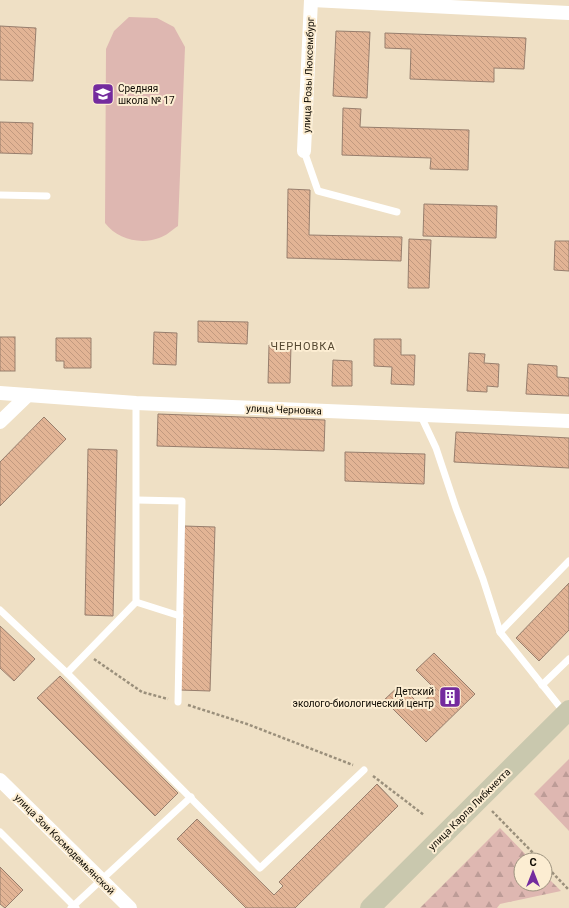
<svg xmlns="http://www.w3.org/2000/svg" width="569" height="908" viewBox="0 0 569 908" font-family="Roboto,sans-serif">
	<defs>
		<pattern id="forest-firs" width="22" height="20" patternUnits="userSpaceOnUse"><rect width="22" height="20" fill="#deb7b1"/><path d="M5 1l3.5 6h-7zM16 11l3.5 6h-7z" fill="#bd9c97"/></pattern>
		<pattern id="building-back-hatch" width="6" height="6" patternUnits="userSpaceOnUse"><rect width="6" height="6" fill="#e2b495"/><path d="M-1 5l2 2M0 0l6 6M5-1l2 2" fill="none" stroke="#c1997f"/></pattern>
	</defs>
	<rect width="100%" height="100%" fill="#efe0c5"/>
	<g fill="url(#forest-firs)">
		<polygon points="569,759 569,831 534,794"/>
		<polygon points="500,828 531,860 521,860 521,884 545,884 545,875 561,891 500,904 497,908 420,908"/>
	</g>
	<path fill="#deb7b1" d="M129,17L157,18L174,27L185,47L178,226C172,230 166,236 159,238C140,245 117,239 105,223L106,49L114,31Z"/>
	<g fill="url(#building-back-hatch)" stroke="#977e6d">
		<polygon points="0,26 36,28 33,81 0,80"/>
		<polygon points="336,31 370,32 367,98 333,96"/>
		<polygon points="385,33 526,38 524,69 494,68 494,82 410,79 411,49 385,48"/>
		<polygon points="343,108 361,109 360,127 469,130 468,170 430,169 431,158 342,155"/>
		<polygon points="0,122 33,123 32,154 0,153"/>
		<polygon points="288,189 310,190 309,235 402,237 401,261 287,258"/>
		<polygon points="424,204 497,206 496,238 423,236"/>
		<polygon points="409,239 431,240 429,288 408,288"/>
		<polygon points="555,241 569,241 569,271 554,270"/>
		<polygon points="198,321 248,322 247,344 198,342"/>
		<polygon points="154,332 177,333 176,365 153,364"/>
		<rect x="0" y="337" width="15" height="34"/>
		<polygon points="56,338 91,338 91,368 64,368 64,361 56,361"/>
		<polygon points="374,339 401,339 401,355 415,355 414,385 391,384 392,367 374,366"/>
		<polygon points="269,345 291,345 290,383 268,383"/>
		<polygon points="469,353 485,354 484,363 499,364 498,387 487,386 487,392 467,391"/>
		<polygon points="333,360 352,361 352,386 332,386"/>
		<polygon points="528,364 557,366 557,377 569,378 569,396 526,394"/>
		<polygon points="158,414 325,420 324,451 157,446"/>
		<polygon points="44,417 66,439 0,506 0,462"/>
		<polygon points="456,432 569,438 569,468 454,462"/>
		<polygon points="88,449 117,450 113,616 85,615"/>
		<polygon points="345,452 425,454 424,484 345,481"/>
		<polygon points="184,526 215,527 210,691 180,690"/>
		<polygon points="569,583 569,630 539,661 516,638"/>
		<polygon points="0,626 35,659 14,681 0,668"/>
		<polygon points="434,653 475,694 426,742 384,700 400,685 420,705 436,690 416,670"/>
		<polygon points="60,676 178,793 155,816 37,698"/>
		<polygon points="377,784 398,806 295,908 246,908 177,839 197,819 274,895 283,886 279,882"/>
		<polygon points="0,867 23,890 5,908 0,904"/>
	</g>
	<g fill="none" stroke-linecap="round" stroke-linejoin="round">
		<g stroke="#9a8f7b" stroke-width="2.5" stroke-dasharray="3 2" stroke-linecap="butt">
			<polyline points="94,659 142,692 168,699"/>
			<polyline points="188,705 247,724 353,765"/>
			<polyline points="373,776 424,815"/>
			<polyline points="492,811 540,860"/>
			<polyline points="545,865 569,890"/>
		</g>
		<g stroke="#fff" stroke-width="7">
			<polyline points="304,151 318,191 397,212"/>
			<polyline points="0,195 47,196"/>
			<polyline points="420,414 436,448 456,508 483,579 500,632 564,712"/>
			<polyline points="137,500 182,501 178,702"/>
			<polyline points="136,602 180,616"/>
			<polyline points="0,610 67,673 260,868 364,770"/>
			<polyline points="500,632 569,561"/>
			<polyline points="67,673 136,602 136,403"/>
			<polyline points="542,685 569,659"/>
			<polyline points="0,832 76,908"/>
			<polyline points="71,908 191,797"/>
		</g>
		<g stroke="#fff" stroke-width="14">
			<polyline points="312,0 569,13"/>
			<polyline points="304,151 311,0"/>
			<polyline points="0,393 136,403 569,421"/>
			<polyline points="0,422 28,395"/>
			<polyline points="0,780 130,908"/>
		</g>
		<polyline stroke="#c9c8ae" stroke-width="20" points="370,908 569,710"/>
	</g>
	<defs>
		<g id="school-square" transform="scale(1.15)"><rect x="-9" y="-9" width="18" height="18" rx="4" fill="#742b9e" stroke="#fcedd2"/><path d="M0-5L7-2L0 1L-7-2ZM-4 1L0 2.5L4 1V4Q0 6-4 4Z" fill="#fff"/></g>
		<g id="building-square" transform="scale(1.15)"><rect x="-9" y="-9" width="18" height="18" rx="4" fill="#742b9e" stroke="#fcedd2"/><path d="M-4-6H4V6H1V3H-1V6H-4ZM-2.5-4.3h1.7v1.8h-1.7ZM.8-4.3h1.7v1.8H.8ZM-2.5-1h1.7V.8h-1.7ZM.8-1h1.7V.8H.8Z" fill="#fff"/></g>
	</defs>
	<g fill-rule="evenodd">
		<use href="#school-square" x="103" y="94"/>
		<use href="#building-square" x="450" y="697"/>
	</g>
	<g text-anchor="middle" stroke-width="4" stroke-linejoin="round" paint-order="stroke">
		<g font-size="10" fill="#0f0b03" stroke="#fcedd2">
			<text transform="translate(308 75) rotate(-88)" y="4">улица Розы Люксембург</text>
			<text transform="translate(284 409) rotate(2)" y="4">улица Черновка</text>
			<text transform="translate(469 809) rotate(-45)" y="4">улица Карла Либкнехта</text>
			<text transform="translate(65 844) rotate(45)" y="4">улица Зои Космодемьянской</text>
		</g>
		<g font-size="10" fill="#0f0b03" stroke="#fcedd2" text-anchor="start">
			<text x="118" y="92">Средняя<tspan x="118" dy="12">школа № 17</tspan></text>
			<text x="434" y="695" text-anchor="end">Детский<tspan x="434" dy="12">эколого-биологический центр</tspan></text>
		</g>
		<g font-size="11" letter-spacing="1" fill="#544730" stroke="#fcedd2">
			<text x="303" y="350">ЧЕРНОВКА</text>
		</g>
	</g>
	<g transform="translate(533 872)"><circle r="19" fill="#fcedd2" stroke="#9d937f"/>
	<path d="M0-3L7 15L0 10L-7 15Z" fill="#742b9e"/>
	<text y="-6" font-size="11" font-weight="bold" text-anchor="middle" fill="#0f0b03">С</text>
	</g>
</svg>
